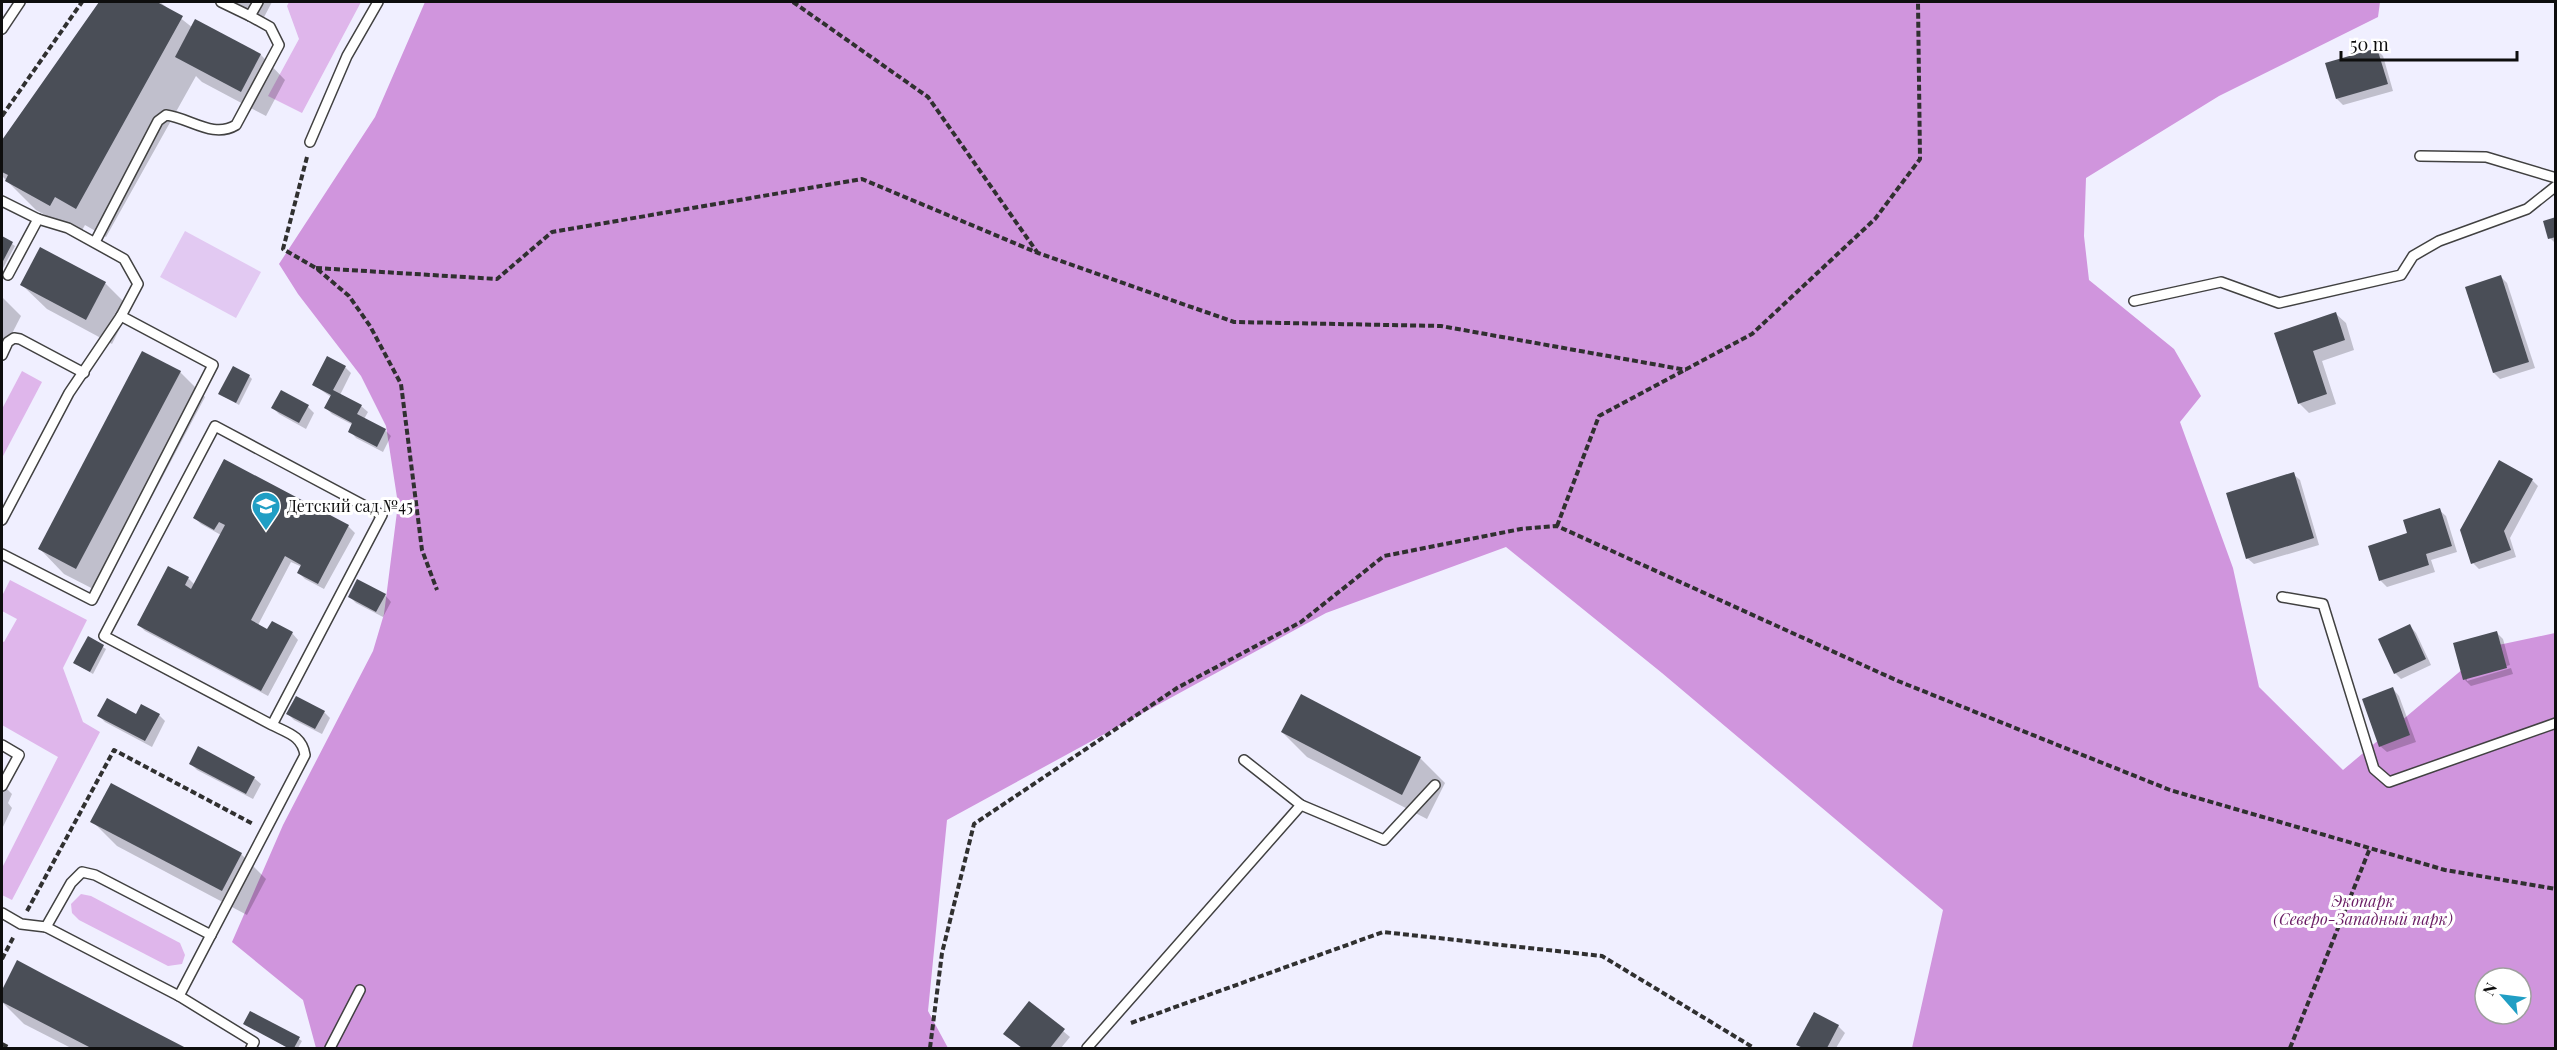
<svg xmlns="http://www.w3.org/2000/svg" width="2557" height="1050" viewBox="0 0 2557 1050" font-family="'Playfair Display',serif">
	<rect width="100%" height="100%" fill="#f0efff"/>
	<g fill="#dfb6eb">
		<polygon points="289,2 361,2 302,113 268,96 299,39 287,6"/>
		<polygon points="22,371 42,382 2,458 2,409"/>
		<polygon points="10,580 87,620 63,668 83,722 100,732 12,900 2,895 2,868 58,757 2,725 2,641 4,642 17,619 2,611 2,596"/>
		<polygon points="81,894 91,896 180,943 185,955 182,964 168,966 79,920 72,913 71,904"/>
	</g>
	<path fill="#d095dd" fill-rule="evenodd" d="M425,2H2380L2378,17L2219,96L2086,178L2084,236L2089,280L2174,349L2201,396L2180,422L2233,568L2259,687L2343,770L2489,647L2555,633V1048H1912L1943,910L1662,673L1506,547L1326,613L947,820L928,1011L948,1048H316L303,1000L232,942L283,825L373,651L384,614L398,504L386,426L361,376L298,294L279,264L375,117ZM2485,978H2521V1014H2485Z"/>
	<polygon fill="#e2c9f2" points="185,231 261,272 236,318 160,277"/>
	<g fill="#0003">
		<polygon points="101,2 160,2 193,28 196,21 261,55 285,80 266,116 202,82 196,76 106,237 85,225 80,234 36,210 2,176 2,143"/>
		<polygon points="225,2 272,2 262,21"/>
		<polygon points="2377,50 2383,56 2393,91 2343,105 2337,99"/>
		<polygon points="2556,218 2556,244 2550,238"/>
		<polygon points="2,237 15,246 2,270"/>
		<polygon points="41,249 106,284 130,308 112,344 47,309 22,285"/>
		<polygon points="2501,277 2507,283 2535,368 2500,379 2494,373"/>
		<polygon points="2,297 21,316 2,353"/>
		<polygon points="2336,314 2346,323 2354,350 2322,361 2336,404 2309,413 2299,403 2276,334"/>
		<polygon points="345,367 351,373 340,395 361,406 368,412 364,419 385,430 391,436 383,452 356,438 350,431 353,425 332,414 326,408 331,397 314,385"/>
		<polygon points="180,372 205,397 101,593 64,574 40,549"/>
		<polygon points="249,376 252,379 239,405 223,396"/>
		<polygon points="308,407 314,413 306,429 279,414 273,408"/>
		<polygon points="2293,474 2300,480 2319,545 2254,564 2247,558"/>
		<polygon points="2532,480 2538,486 2510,538 2516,557 2479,569 2473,563"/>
		<polygon points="2439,510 2446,516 2457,552 2431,560 2435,572 2387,587 2381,581 2370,547 2409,534"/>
		<polygon points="195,518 348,526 355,533 324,589 305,579 299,573 302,567 291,562 258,625 268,631 292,633 298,640 268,696 145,631 139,625 168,568 188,578 195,585 221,535 201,524"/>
		<polygon points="385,595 391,602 383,617 356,603 350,597"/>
		<polygon points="2410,626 2416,633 2431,665 2401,679 2395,673"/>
		<polygon points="2496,632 2503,639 2510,665 2467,678 2467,681 2511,668 2513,674 2471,686 2465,680 2455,644"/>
		<polygon points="88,638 106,649 93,674 74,663"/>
		<polygon points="2393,689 2399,696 2416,742 2387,752 2380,746"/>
		<polygon points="324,712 330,718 322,734 294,720 288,714"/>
		<polygon points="159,715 165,721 152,747 105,722 99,716"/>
		<polygon points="1282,732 1420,758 1445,783 1427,819 1307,757"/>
		<polygon points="191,764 254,778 261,784 253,799 197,770"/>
		<polygon points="2,784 12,794 8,803 12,808 2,829"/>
		<polygon points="92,821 241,854 266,879 247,915 117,846"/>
		<polygon points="18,962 182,1048 71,1048 24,1024 2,1002 2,993"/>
		<polygon points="1030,1003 1070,1037 1061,1048 1023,1048 1012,1040"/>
		<polygon points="245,1024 299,1039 302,1041 298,1048 288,1048"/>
		<polygon points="1838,1026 1845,1033 1836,1048 1802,1048 1798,1045"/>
	</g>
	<g fill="#4a4e57">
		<polygon points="99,2 157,2 183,16 76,209 55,197 50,206 5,181 8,175 2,172 2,140"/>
		<polygon points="195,19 261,54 241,92 175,57"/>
		<polygon points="2377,48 2388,84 2336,99 2325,63"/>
		<polygon points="2556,217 2556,237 2548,239 2543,221"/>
		<polygon points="2,236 13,242 2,263"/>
		<polygon points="40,247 106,282 86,320 20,285"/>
		<polygon points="2501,275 2529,362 2493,373 2465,287"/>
		<polygon points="2336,312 2345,340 2313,351 2327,394 2298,404 2274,333"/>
		<polygon points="142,351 181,371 76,569 38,549"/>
		<polygon points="327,356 346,366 333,390 362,405 357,414 386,429 377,447 348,432 352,423 324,408 331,395 312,385"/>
		<polygon points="233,366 250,375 236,403 218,394"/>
		<polygon points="281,390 309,405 299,423 271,408"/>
		<polygon points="224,459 349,525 318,584 297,573 301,565 285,556 251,620 267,629 272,621 293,632 261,691 137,625 168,566 189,577 185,585 191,589 225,525 219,522 214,530 193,518"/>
		<polygon points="2499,460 2533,479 2504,531 2511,550 2471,564 2460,530"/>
		<polygon points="2294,472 2314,538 2246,559 2226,493"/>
		<polygon points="2440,508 2452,546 2426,554 2429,565 2379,581 2368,546 2407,533 2403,520"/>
		<polygon points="357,579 386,594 376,612 348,597"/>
		<polygon points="2410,624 2426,659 2394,674 2378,639"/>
		<polygon points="2497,631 2507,668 2463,680 2453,643"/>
		<polygon points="88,636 104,645 90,672 73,663"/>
		<polygon points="2393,687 2410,735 2379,747 2362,699"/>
		<polygon points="1301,694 1421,757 1402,795 1281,732"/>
		<polygon points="296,696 325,711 315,729 286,714"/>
		<polygon points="107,698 136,714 141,704 160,714 145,741 97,716"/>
		<polygon points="198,746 255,777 246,794 189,764"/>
		<polygon points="111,783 242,853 222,891 90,822"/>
		<polygon points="17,960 47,976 186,1048 91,1048 2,1002 2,990"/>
		<polygon points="1029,1001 1065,1029 1050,1048 1022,1048 1003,1034"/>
		<polygon points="250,1011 300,1037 294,1048 288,1048 243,1024"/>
		<polygon points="1814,1012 1839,1025 1827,1048 1803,1048 1796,1045"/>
	</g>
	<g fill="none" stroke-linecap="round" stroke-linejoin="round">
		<g stroke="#414141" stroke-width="12">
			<g id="service">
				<polyline points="221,2 250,16"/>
				<polyline points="2,29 20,2"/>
				<polyline points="310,142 347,56 378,2"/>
				<polyline points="2420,156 2486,157 2556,178"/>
				<polyline points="2,201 38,219 68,228 124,259 138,284 121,316 69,393 2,520"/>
				<path d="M95,242L158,121L166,115C190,118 213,139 236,125L279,45L270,27L250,16L258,2"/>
				<polyline points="8,275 38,219"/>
				<polyline points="2134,301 2221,282 2279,303 2401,275 2413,256 2439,241 2527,209 2556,186"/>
				<polyline points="2,355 8,342 14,338 20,339 84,373"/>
				<polyline points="2,554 92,600 213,365 121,316"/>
				<polyline points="2282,597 2323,604 2374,769 2389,782 2556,723"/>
				<polyline points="2,745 19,755 2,786"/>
				<polyline points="1244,760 1301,805 1384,840 1435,785"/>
				<polyline points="2,913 21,924 46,927 179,996 254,1042 251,1048"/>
				<polyline points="46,927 71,883 82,872 95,875 211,935"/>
				<path d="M179,996L305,755C302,736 288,733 272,725L104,636L215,426L382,515L272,725"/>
				<polyline points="330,1048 360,990"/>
				<polyline points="1087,1048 1301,805"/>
			</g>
		</g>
		<g stroke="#303030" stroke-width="4" stroke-dasharray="6 3" stroke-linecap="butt">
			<polyline points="793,2 928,97 1037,252"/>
			<polyline points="2,116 82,2"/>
			<polyline points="307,157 283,249 316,268 349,296 370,326 401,384 422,550 437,590"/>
			<polyline points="316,268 497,279 552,232 862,179 1038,253 1234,322 1441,326 1686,370"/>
			<polyline points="1557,526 1599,416 1752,334 1875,219 1920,159 1918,2"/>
			<polyline points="27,911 114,750 253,824"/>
			<polyline points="2,959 14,936"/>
			<polyline points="1131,1023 1383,932 1602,956 1754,1048"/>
			<polyline points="2,1044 10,1048"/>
			<polyline points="930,1048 942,953 974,824 1177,688 1301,622 1384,556 1521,529 1557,526 1898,681 2170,790 2445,870 2556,889"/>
			<polyline points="2290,1048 2370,848"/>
		</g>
		<use href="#service" stroke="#fff" stroke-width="9"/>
	</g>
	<defs>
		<g id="school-pin" transform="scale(1.5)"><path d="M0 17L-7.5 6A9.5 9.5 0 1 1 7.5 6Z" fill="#209ec4" stroke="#fff"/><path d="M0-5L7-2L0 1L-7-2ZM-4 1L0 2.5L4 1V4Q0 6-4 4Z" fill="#fff"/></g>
	</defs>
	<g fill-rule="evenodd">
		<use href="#school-pin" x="266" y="506"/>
	</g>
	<g text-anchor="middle" stroke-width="6" stroke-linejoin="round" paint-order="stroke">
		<g font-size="16" fill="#0e0e0e" stroke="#fff" text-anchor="start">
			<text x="287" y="512">Детский сад №45</text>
		</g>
		<g font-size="16" font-style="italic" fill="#691b63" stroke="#fff">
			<text x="2363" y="907">Экопарк<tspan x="2363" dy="18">(Северо-Западный парк)</tspan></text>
		</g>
	</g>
	<rect width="2557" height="1050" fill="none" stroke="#0e0e0e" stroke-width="6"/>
	<g transform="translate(2503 996) rotate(298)"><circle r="28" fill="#ffffff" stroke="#9f9f9f" stroke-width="1.5"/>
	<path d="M0-4.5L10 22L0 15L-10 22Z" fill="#209ec4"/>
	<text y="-9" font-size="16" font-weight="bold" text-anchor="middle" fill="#0e0e0e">N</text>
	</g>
	<path d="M2341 51v9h176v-9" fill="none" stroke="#0e0e0e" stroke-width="3"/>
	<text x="2350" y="51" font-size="18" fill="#0e0e0e" stroke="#ffffff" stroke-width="4.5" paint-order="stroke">50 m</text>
</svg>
